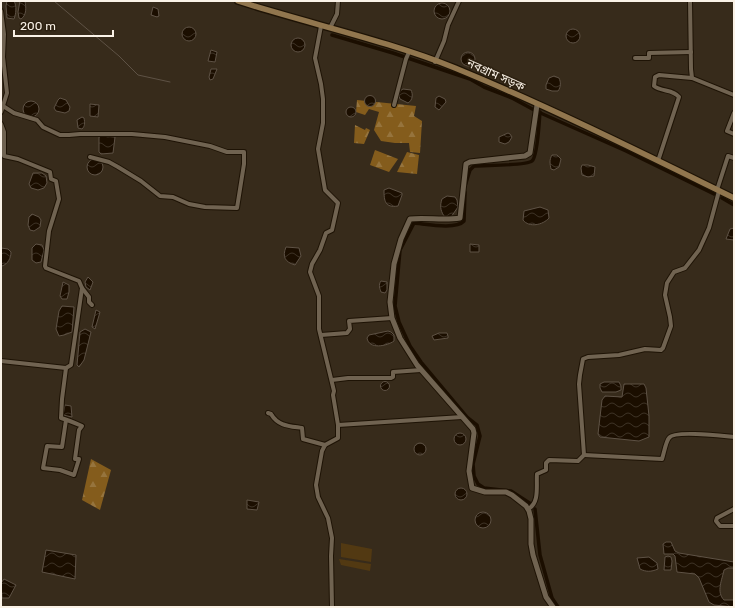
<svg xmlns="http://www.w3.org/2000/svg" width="735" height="608" viewBox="0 0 735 608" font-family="Rubik,'Noto Sans Bengali',sans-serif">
	<defs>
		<pattern id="forest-firs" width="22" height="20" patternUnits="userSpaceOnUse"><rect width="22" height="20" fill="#845c1c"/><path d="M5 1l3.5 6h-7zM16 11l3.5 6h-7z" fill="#96743d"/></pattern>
		<pattern id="water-waves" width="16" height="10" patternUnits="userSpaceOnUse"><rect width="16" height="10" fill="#1b0e00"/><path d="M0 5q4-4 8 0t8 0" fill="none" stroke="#3d3225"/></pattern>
	</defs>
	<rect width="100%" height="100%" fill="#372b1b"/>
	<g fill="#523912">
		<polygon points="341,543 372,549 371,562 341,557"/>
		<polygon points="339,559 371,564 370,571 341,565"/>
	</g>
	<g fill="url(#forest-firs)">
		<polygon points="357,100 416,106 414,116 422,121 420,153 410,152 409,143 395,143 381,141 374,130 379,112 369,109 365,115 356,112"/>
		<polygon points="355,125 365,130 366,128 370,130 364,144 354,143"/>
		<polygon points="375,150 398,159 389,172 370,165"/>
		<polygon points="407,152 419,155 417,174 397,172"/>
		<polygon points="91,459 111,470 100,510 82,500"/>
	</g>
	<g fill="url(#water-waves)" stroke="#5e5245">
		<path d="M7,1H14C17,6 16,14 14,19L7,18L6,6Z"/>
		<path d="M20,1H25C26,7 27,15 21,19L19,18L18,12Z"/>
		<circle cx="442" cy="11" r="8"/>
		<polygon points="153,7 158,9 159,16 157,17 151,15"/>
		<circle cx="189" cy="34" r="7"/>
		<circle cx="573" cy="36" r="7"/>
		<circle cx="298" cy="45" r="7"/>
		<polygon points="211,50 217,52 215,62 208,61"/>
		<circle cx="468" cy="59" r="7"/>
		<polygon points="211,69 217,69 213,79 210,80 209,77"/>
		<path d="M554,76L559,78C561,82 561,87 558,91H552L546,89V85L549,78Z"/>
		<path d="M403,89L411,90C413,94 413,100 408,103L400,99L399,96L400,91Z"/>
		<circle cx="370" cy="101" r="5.5"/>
		<polygon points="439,96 445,99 446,102 439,110 435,107 436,98"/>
		<polygon points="60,98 66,100 70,107 69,111 65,113 56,111 54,108 58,100"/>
		<circle cx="31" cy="109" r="8"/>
		<polygon points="90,104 99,105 98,117 90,116"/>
		<circle cx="351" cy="112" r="5"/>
		<path d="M82,117L84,118C85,123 85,126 82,129L78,128L77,120Z"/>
		<polygon points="508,133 510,134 512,137 509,142 505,144 499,142 499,137"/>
		<polygon points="102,136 115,137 113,153 101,154 99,152 99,137"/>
		<path d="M552,155H557L561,159L559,167L554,170L551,169C550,164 549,160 552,155Z"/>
		<circle cx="95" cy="167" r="8"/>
		<polygon points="582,165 588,165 595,167 594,176 588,177 582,175 581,168"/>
		<polygon points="33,173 42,173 46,176 47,183 44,188 38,190 31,188 29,184"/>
		<path d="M389,188L402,193V195L398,206C385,208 384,201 384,190Z"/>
		<path d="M447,196L455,197L457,200L458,207L451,217L444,216C440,210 440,205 442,199Z"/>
		<path d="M540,207L548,210L549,218C543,225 529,228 523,220L524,211Z"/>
		<polygon points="32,214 39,217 41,220 40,227 34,231 30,230 28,225 29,217"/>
		<polygon points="734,228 734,240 726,239 730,229"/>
		<polygon points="36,244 42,245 44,250 41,262 36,263 32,260 32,248"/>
		<polygon points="470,244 479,245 479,252 470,252"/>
		<path d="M286,247L299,248L301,256L295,265C285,262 282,257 286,247Z"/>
		<path d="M1,248L8,249L11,252C11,258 8,264 2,266L1,265Z"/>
		<polygon points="88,277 93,282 90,290 86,287 85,282"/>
		<path d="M381,281L387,282V290L385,293L381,292C380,289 378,285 381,281Z"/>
		<polygon points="63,282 69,285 69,292 67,299 62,299 60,296"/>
		<polygon points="62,306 74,307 72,332 64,335 59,336 56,329 59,311"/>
		<polygon points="96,310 100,312 95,329 92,327"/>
		<polygon points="85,329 91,332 84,360 79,367 77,365 80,332"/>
		<path d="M388,331L391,332L394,335V341C387,346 369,350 367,338L369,335Z"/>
		<polygon points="439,333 447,333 448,336 448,338 434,340 432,336"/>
		<circle cx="385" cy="386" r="4.5"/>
		<polygon points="604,382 619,382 621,386 621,390 616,392 602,392 600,388 600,384"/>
		<polygon points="624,384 644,384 646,388 649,416 649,437 639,441 600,437 598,434 602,400 605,396 622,397"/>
		<polygon points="65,405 71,406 72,417 63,415"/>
		<circle cx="460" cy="439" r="6"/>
		<circle cx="420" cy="449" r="6"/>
		<circle cx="461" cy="494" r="6"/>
		<polygon points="247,500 259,502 257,510 247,509"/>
		<circle cx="483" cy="520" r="8"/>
		<path d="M666,542H671L675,551L679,553L734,562V568H728L724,570C722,580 716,592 724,600H734V607L714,605L709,602L699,578L695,574L677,572L675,556L673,554H664L663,544Z"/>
		<polygon points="46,550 76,555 75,579 42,572"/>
		<polygon points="668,556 671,557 672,561 671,570 664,570 665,557"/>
		<path d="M649,557L657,563L658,569C651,572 646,572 640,569L637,558Z"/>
		<polygon points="4,579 16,585 9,598 2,598 1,583"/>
	</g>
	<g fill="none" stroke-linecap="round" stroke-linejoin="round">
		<polyline stroke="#5e5245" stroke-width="1" points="54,1 119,56 138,75 170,82"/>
		<g stroke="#1b0e00" stroke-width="3.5">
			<polyline points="332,35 393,53 470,79 484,87 512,98 536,111 626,151 714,194"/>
			<path d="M465,186L470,170L474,166C485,165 526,166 532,161C538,156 539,121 540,112"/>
			<path d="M465,192L464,221C456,230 426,224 414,223L400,250L395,306L399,322L410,346L421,362L467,417L477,425L480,436L473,464L474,476L478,484L484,488L511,491L531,504"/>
			<polyline points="722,198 734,205"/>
			<polyline points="535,509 540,555 552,598 558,607"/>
		</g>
		<g stroke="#1e1305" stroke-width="6">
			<g id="minor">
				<polyline points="690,1 691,69 692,78 734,95"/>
				<polyline points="1,11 4,34 3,57 7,93 1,112"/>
				<polyline points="321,26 315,58 321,84 323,99 323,123 318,149 325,190 338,203 332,230 326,233 320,250 312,264 310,272 319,296 319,329 334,391 333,395 338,425 338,438 325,445 322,451 316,485 318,497 328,518 332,538 331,556 332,607"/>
				<polyline points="330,28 337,14 338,1"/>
				<polyline points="635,58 649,58 649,53 691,52"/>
				<polyline points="435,62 444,41 448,25 459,1"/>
				<polyline points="394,105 406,59 409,52"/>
				<polyline points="3,106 14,113 37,120 43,127 60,135 69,135 80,134 132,134 165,137 210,146 227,152 244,152 244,164 237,208 205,207 189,204 173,197 160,196 141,181 118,167 109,162 90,157"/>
				<polyline points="734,113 727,131 734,134"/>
				<polyline points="1,124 4,132 4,156 18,159 50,172 51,179 56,181 59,199 49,231 45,266 46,268 79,281 82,288 71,365 66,368 1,361"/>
				<path d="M658,161L679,97C673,89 662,92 654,86L655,77L659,75L692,78"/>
				<polyline points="717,190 728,156 734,158"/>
				<polyline points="82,288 89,297 89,302 92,305"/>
				<polyline points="321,335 347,333 350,329 349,321 392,318"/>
				<path d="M66,368L62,399L61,418C68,420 75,423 82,426L79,430L75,459H79L74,475L60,470L43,468L47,446L62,447L66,420"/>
				<polyline points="332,380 348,378 391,378 393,377 393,372 421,370"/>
				<path d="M268,413L271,414C278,426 289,426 302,428L303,439L325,445"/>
				<polyline points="338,425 462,417"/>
				<path d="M584,455L662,459C664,453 666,441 669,438C674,430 723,436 734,437"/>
				<path d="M528,509C540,503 536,485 537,474L546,470V463L549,460L578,461L584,455L579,384L580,375L583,359L588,357L619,355L645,349L661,350L663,348L671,326L670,317L665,295L667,283L674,272L685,268L699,250L709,228L719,191"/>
				<polyline points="734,509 717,518 716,521 720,526 734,526"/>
			</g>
		</g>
		<g stroke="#1e1305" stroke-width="7">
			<path id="tertiary" d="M537,105L530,153L525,156L470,162L466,164L460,218C443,221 427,217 410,219L401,239L394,264L390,302L392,318L400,338L417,365L473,429L474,433L469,471L472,488L485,492H506L512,495L526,506L529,511L531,519V544L533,555L546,597L553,607"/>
		</g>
		<g stroke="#1e1305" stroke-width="8">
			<path id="secondary" d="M238,1C310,24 385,40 455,68C550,107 642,153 734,198"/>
		</g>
		<use href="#minor" stroke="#706351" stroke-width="4"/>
		<use href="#tertiary" stroke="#706351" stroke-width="5"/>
		<use href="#secondary" stroke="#91764e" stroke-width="5.5"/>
	</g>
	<g text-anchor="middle" stroke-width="3" stroke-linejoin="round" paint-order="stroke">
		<g font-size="12" fill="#faf2e7" stroke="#2d2111">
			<text transform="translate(496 75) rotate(24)" y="4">নবগ্রাম সড়ক</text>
		</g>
	</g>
	<rect width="735" height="608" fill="none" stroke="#faf2e7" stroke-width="4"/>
	<path d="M14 30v6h99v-6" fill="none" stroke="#faf2e7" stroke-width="2"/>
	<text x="20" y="30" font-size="12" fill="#faf2e7" stroke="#2d2111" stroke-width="3" paint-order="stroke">200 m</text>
</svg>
